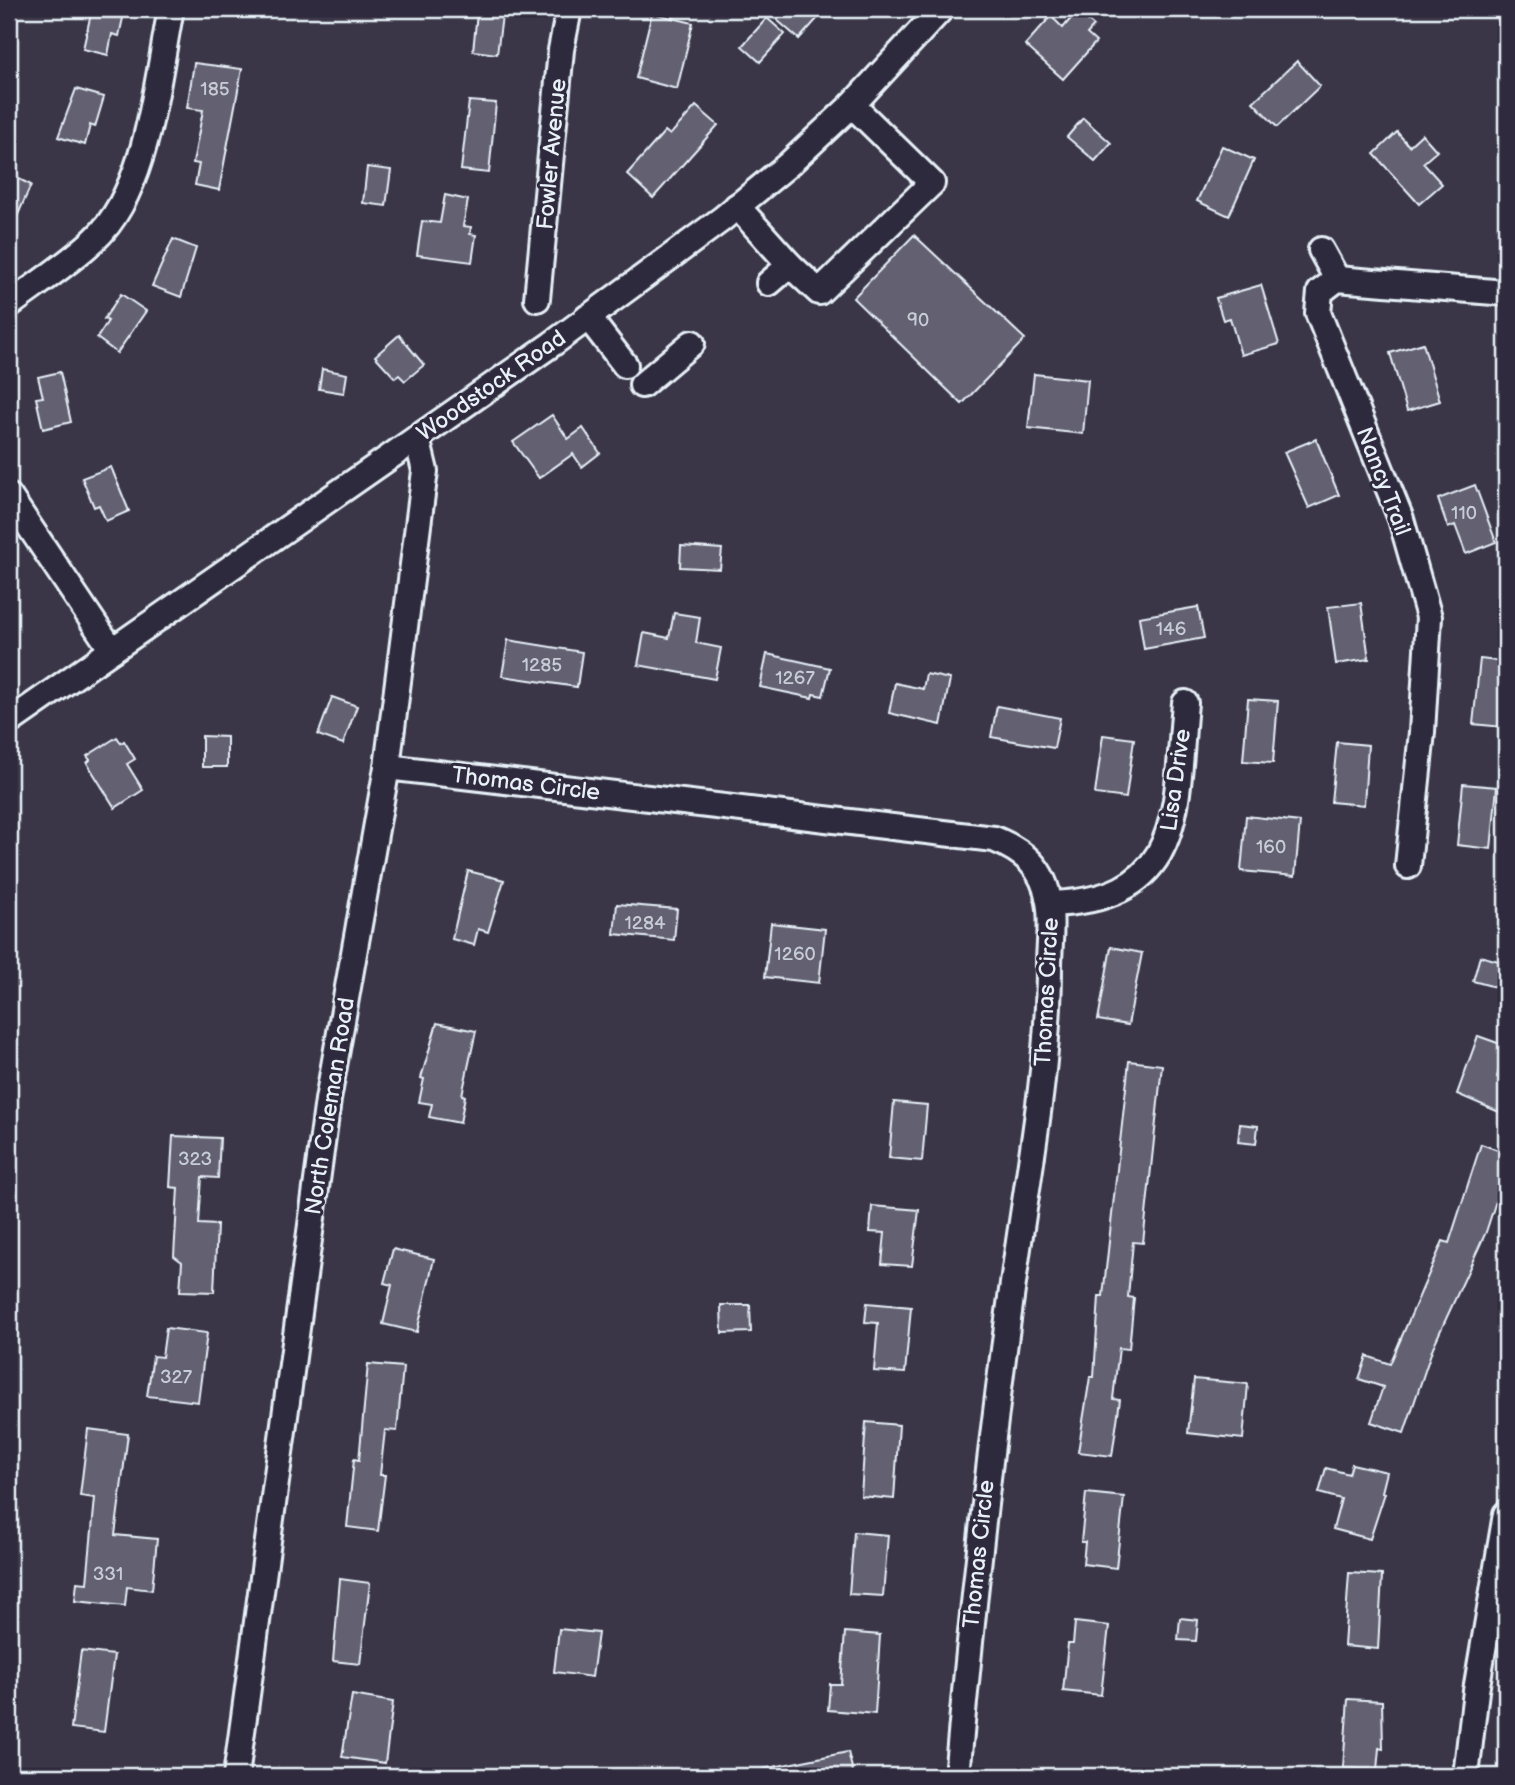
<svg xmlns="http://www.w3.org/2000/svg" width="1515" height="1785" viewBox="0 0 1515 1785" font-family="'Balsamiq Sans',sans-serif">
	<rect width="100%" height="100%" fill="#3a3648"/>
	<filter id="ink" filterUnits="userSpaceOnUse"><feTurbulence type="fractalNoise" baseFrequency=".0143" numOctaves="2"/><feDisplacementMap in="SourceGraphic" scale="14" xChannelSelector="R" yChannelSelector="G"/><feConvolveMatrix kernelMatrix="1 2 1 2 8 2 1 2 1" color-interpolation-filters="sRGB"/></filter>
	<g filter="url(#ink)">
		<g fill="#636171" stroke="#e8f1f8" stroke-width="2">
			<polygon points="92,9 125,9 119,36 112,34 108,55 83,49"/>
			<polygon points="787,9 826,9 799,39 777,20"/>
			<polygon points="1077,11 1094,26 1087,34 1096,42 1063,79 1025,45 1051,16 1063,28"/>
			<polygon points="477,13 502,16 497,54 473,51"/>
			<polygon points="652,13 693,23 677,89 636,78"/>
			<polygon points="767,18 785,34 760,62 742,46"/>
			<polygon points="1297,61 1320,86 1277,127 1253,102"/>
			<polygon points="194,63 242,69 219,190 195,185 199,164 193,163 203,110 187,108"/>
			<polygon points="76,89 104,97 95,127 90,125 85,145 58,137"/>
			<polygon points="469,101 496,103 489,173 461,170"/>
			<polygon points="696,106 718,125 653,198 627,174 665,131 670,135"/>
			<polygon points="1083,118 1111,143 1095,161 1067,137"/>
			<polygon points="1397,132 1409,146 1422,134 1437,151 1423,163 1442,184 1419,204 1374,154"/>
			<polygon points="1222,146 1254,160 1229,216 1197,201"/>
			<polygon points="367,167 391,170 386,206 363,203"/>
			<polygon points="9,174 31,185 9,235"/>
			<polygon points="445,195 468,200 463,226 471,227 470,234 476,235 472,262 417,255 422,221 440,223"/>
			<polygon points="914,235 1025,339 962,404 853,298"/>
			<polygon points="173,239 196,248 181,297 152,286"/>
			<polygon points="1261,285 1279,344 1241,355 1230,318 1223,320 1216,298"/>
			<polygon points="121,294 146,311 117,353 97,338 108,321 104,319"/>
			<polygon points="399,335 424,365 405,381 399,375 395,378 375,356"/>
			<polygon points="1423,343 1440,401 1407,411 1390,353"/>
			<polygon points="322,369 347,374 344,393 319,389"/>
			<polygon points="60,372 71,422 43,429 36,398 43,397 38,377"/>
			<polygon points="1034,374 1088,380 1083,434 1028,428"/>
			<polygon points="552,415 568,439 583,428 600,453 582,467 573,454 539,478 513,442"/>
			<polygon points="1316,439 1339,495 1309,508 1284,452"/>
			<polygon points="111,467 129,511 106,521 99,505 94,507 82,478"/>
			<polygon points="1475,485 1496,542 1466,554 1455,525 1448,528 1438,499"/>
			<polygon points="681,546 722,549 720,569 680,567"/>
			<polygon points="1361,603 1369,659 1336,664 1328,607"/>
			<polygon points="1198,607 1204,638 1144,649 1139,617"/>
			<polygon points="674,613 700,617 696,643 721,648 715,679 638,665 644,633 669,638"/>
			<polygon points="508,640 582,652 577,687 502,676"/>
			<polygon points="767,654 830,668 823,696 813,694 812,698 760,687"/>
			<polygon points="1480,659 1506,662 1503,727 1473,724"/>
			<polygon points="926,674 950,679 941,725 889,713 895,683 923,689"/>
			<polygon points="332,697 357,706 343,744 318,735"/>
			<polygon points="1248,699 1278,701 1273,763 1243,761"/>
			<polygon points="997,706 1060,718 1054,748 991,737"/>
			<polygon points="1103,735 1134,739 1126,798 1095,794"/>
			<polygon points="202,736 227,737 227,767 202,767"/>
			<polygon points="117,737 121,743 124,741 135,759 127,764 143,790 115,808 87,763 90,760 87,756"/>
			<polygon points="1337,742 1368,745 1364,805 1331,802"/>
			<polygon points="1463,784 1497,787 1491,849 1457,845"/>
			<polygon points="1246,816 1300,822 1295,876 1241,871"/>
			<polygon points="468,871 504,880 488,932 478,929 474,945 452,939"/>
			<polygon points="617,904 677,909 674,940 614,934"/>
			<polygon points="771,923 825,929 819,983 765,977"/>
			<polygon points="1111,947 1142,953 1128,1025 1098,1020"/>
			<polygon points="1480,956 1506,963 1506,990 1473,981"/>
			<polygon points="437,1023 476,1031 462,1095 465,1096 460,1123 429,1117 432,1104 419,1102 424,1079 421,1078"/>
			<polygon points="1478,1036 1506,1046 1497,1077 1506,1081 1506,1115 1457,1094"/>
			<polygon points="1129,1061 1162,1065 1143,1243 1133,1242 1128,1297 1134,1298 1129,1349 1119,1348 1113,1399 1120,1400 1112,1456 1078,1452 1090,1377 1094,1377 1099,1296 1103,1296"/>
			<polygon points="894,1102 927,1105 922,1161 889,1158"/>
			<polygon points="1240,1124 1258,1126 1256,1144 1238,1142"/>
			<polygon points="173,1136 220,1138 218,1178 202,1177 199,1224 217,1225 214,1292 180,1291 182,1262 174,1256 178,1188 170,1187"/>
			<polygon points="1481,1144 1506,1153 1506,1170 1486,1232 1433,1347 1404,1433 1371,1422 1383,1387 1359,1379 1367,1356 1390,1364 1443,1241 1449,1243"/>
			<polygon points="872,1206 919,1210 912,1266 882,1264 885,1233 870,1232"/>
			<polygon points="393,1249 434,1259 417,1332 383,1324 392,1285 384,1283"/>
			<polygon points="867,1303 911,1307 905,1373 874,1371 878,1323 865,1322"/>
			<polygon points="721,1305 750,1305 751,1332 722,1333"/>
			<polygon points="166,1328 207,1333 198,1402 147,1396 153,1356 162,1357"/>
			<polygon points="368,1364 403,1367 397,1431 385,1430 380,1475 385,1475 378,1531 347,1527 354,1459 359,1460"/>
			<polygon points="1194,1379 1248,1384 1243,1439 1188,1433"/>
			<polygon points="866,1422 899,1425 894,1499 861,1496"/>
			<polygon points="88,1429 128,1434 115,1535 157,1539 152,1590 127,1587 125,1606 75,1601 77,1582 87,1583 95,1498 80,1496"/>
			<polygon points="1352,1464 1387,1472 1382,1492 1385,1493 1370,1539 1333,1529 1341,1499 1319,1493 1326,1468 1349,1474"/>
			<polygon points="1086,1493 1124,1497 1116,1568 1083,1564 1085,1542 1081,1542"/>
			<polygon points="854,1532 888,1535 883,1596 849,1594"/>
			<polygon points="1349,1573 1382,1575 1378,1649 1344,1646"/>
			<polygon points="340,1579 370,1583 360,1664 333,1661"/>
			<polygon points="1180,1618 1198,1620 1196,1641 1178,1640"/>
			<polygon points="1075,1622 1109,1626 1101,1695 1063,1691 1068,1644 1073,1644"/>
			<polygon points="559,1629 598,1633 592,1677 554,1672"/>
			<polygon points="845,1632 880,1635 875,1714 828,1710 830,1684 841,1684"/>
			<polygon points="81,1651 114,1655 104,1732 71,1728"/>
			<polygon points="352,1695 393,1702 385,1763 342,1757"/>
			<polygon points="1348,1699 1382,1701 1383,1749 1379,1748 1377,1770 1343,1768"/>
			<polygon points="848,1752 854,1776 764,1776 763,1769"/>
		</g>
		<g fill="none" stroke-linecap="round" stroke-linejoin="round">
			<g stroke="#e8f1f8" stroke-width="30">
				<g id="minor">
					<polyline points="737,206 790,265 819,292 932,183 852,105"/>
					<polyline points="1321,250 1337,279"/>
					<polyline points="769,283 790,265"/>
					<polyline points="537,299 561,50 569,9"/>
					<path d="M9,305C37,284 68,264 94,240C148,191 157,78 171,9"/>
					<polyline points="588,317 625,365"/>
					<polyline points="642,385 692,343"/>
					<polyline points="9,496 112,650"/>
					<polyline points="9,722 552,344 722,219 789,164 852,105 941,9"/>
					<path d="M387,767L994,839C1024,851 1044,868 1049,902C1053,922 1049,945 1049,966C1049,1063 1031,1159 1017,1255C992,1429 973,1602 957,1776"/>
					<polyline points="1408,866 1422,732 1429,617 1401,519 1318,313 1320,292 1337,279 1506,293"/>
					<path d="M1050,904C1186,900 1175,809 1185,703"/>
					<polyline points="236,1776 328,1100 387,767 425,471 417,438"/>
					<polyline points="1466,1776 1476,1691 1506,1514"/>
				</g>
			</g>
			<use href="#minor" stroke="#2f2a3d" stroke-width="24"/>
		</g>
	</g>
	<g text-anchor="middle" stroke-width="6" stroke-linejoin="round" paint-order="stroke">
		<g font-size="19" fill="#c7cdd6">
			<text x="215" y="95">185</text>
			<text x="918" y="326">90</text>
			<text x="1464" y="519">110</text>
			<text x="1171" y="635">146</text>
			<text x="542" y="671">1285</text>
			<text x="795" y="684">1267</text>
			<text x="1271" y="853">160</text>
			<text x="645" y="929">1284</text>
			<text x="795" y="960">1260</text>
			<text x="195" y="1165">323</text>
			<text x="176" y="1383">327</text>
			<text x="108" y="1580">331</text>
		</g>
		<g font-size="23" fill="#e8f1f8" stroke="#2f2a3d">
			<text transform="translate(551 154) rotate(-85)" y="8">Fowler Avenue</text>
			<text transform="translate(491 385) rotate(-35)" y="8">Woodstock Road</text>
			<text transform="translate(1384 481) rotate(69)" y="8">Nancy Trail</text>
			<text transform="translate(1175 780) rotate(-82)" y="8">Lisa Drive</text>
			<text transform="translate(526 783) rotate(7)" y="8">Thomas Circle</text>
			<text transform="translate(1046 992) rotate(-87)" y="8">Thomas Circle</text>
			<text transform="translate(329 1106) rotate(-81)" y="8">North Coleman Road</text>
			<text transform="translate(978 1554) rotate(-84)" y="8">Thomas Circle</text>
		</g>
	</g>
	<rect width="1515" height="1785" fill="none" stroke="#2f2a3d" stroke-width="35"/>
	<rect x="18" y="18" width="1480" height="1750" fill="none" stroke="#e8f1f8" stroke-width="2.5" filter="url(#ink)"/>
</svg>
